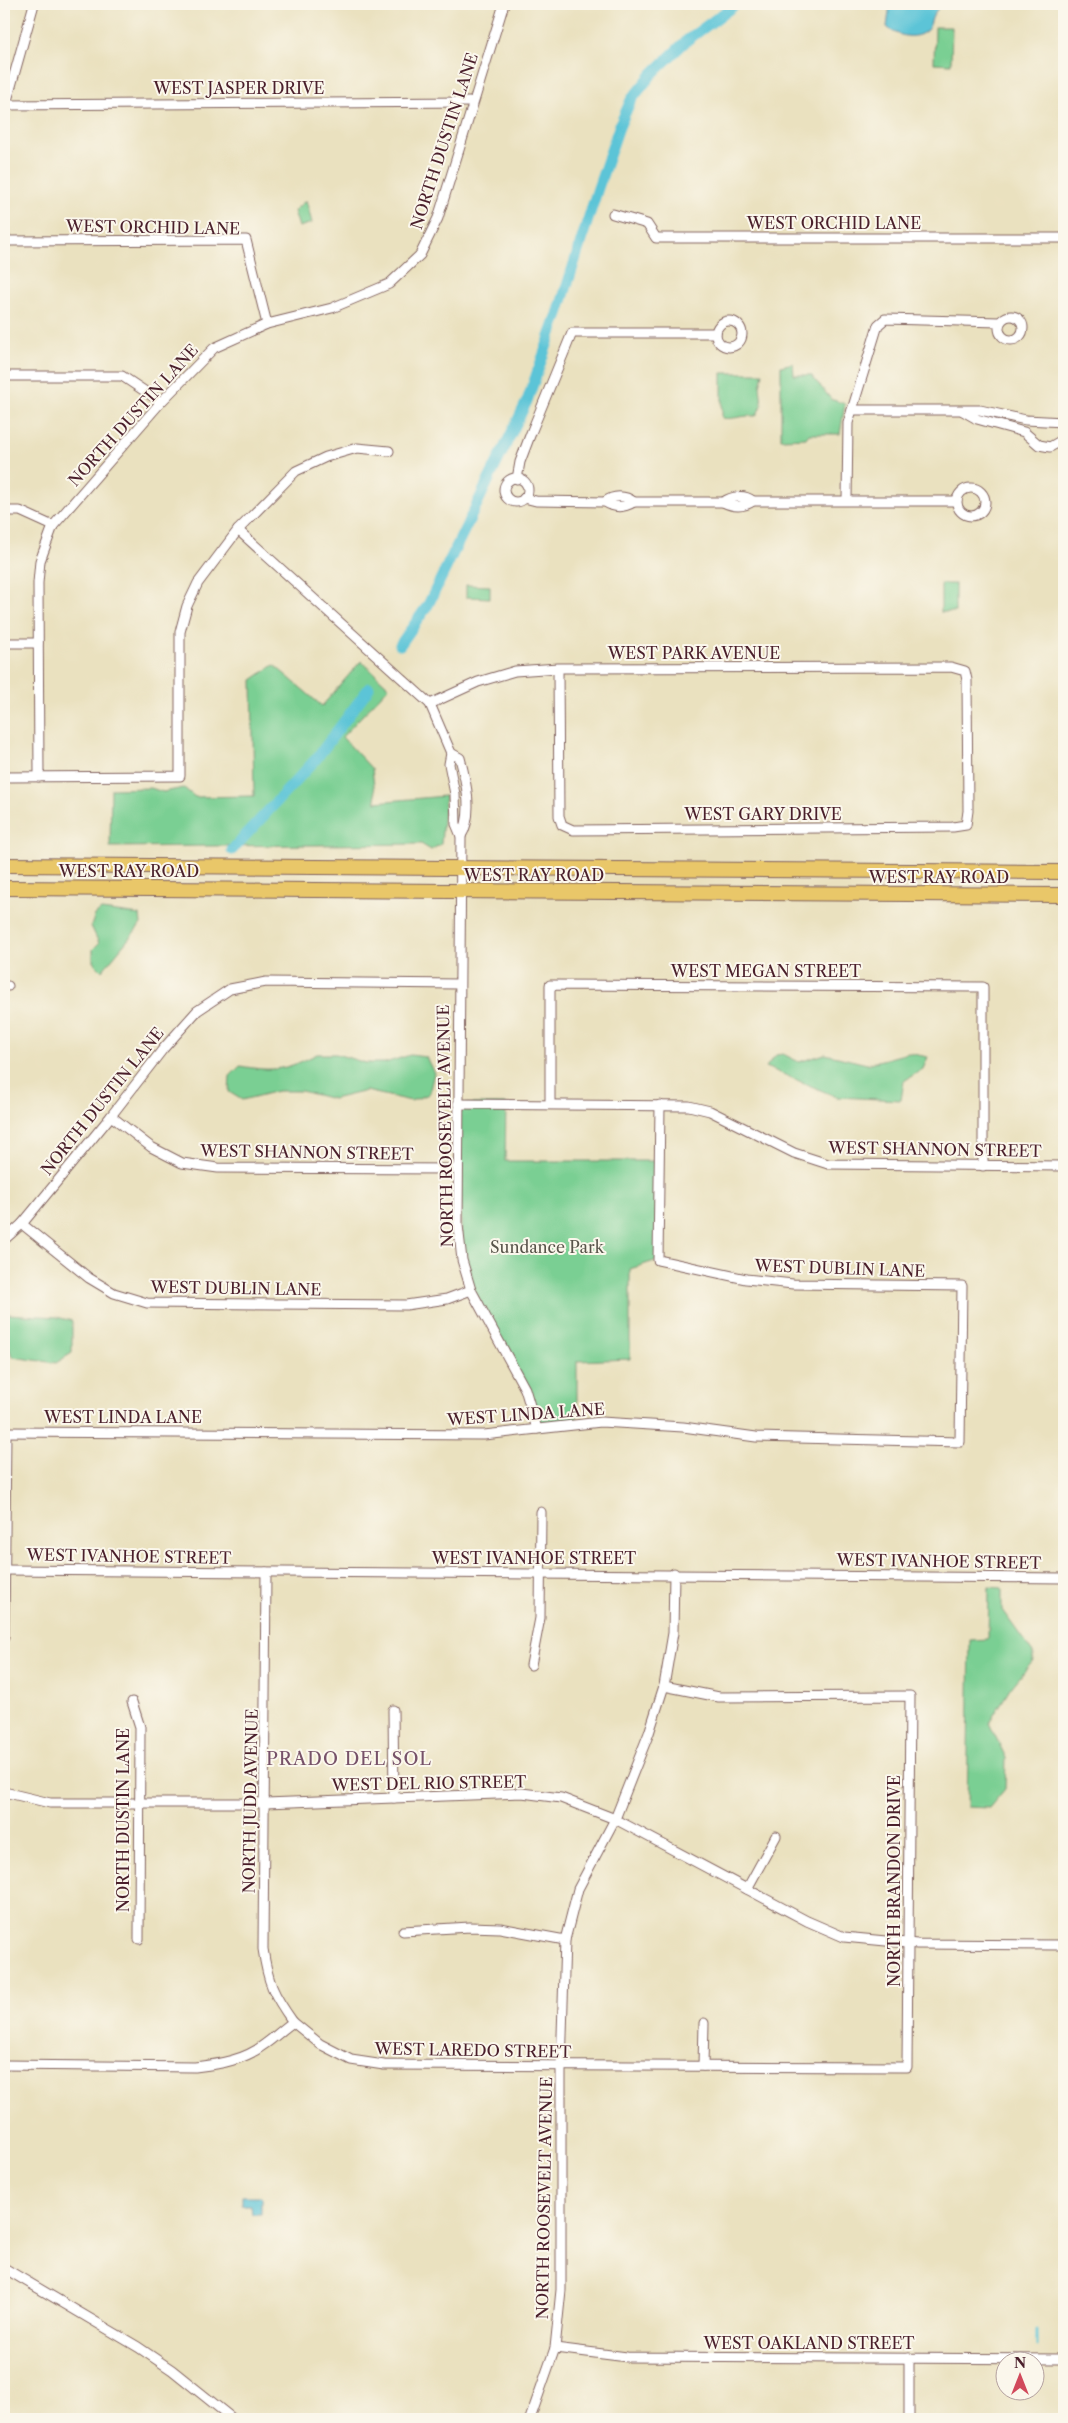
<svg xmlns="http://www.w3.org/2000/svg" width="1068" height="2423" viewBox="0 0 1068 2423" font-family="'Libre Caslon Text',serif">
	<rect width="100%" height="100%" fill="#fbf7ec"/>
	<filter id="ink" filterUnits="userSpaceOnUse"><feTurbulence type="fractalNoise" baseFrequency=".02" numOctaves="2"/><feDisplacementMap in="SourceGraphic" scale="10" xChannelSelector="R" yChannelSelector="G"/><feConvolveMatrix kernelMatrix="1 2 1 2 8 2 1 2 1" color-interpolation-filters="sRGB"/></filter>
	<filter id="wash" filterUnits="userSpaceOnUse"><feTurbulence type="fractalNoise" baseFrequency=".0096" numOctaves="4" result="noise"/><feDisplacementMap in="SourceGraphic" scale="20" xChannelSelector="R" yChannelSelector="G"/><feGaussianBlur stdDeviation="1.12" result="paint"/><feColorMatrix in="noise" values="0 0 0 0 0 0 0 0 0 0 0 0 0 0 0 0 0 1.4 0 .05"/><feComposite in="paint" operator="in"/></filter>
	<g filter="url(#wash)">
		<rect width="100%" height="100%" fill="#eae1bf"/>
		<g fill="#7acf93" stroke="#62775f">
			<polygon points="935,27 952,27 951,64 934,63"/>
			<polygon points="306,200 312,223 299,227 294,211"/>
			<polygon points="793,363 794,375 811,375 831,399 845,404 840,434 809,434 806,438 781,439 781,366"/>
			<path d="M722,373H763L760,386L762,405L756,416C741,415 734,420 722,418Z"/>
			<rect x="941" y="584" width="14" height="28"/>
			<polygon points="466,585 490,586 490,598 466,597"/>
			<polygon points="361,661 389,687 342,737 372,769 376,802 445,796 441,844 431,850 421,844 110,847 111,789 151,788 163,792 184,788 195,797 254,796 252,680 274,665 322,706"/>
			<polygon points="101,910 140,915 141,924 102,971 93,962 93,949 99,943 91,926 95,915"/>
			<polygon points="908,1053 928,1057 923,1069 904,1081 901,1100 837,1097 766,1067 776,1055 783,1054 799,1062 825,1054 867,1064"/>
			<path d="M317,1054H336L366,1063H385L410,1055L426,1057L434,1073L429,1094L411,1101L366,1091L333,1099L301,1091H278L242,1100L229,1092L230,1076L240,1066C274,1072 286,1070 317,1054Z"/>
			<polygon points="458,1104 506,1104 505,1161 660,1161 658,1260 630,1269 630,1359 577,1361 577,1425 537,1429 525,1389 471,1290 462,1260"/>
			<path d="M7,1314L57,1317L72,1321V1353L56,1363L12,1357C8,1343 0,1327 7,1314Z"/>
			<polygon points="989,1587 1002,1588 1002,1610 1033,1653 1033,1661 1010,1689 989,1723 1006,1758 1005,1789 989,1808 967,1807 970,1640 988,1639"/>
		</g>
		<g fill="#5bc4d7" stroke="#527281">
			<path d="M890,4H943C929,15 933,23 927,30C916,41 896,36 887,27Z"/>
			<polygon points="242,2196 261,2196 261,2214 252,2214 251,2205 242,2205"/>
		</g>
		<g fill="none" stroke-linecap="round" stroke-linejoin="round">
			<g stroke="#5bc4d7" stroke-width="3">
				<polyline points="1037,2330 1037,2346"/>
				<polyline points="1038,2372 1038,2387"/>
			</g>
			<g stroke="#5bc4d7" stroke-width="11">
				<polyline points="400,645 428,605 527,401 558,314 598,188 619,127 631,100 652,74 686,41 736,4"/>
				<polyline points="232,850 316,759 369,688"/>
			</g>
		</g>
	</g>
	<g filter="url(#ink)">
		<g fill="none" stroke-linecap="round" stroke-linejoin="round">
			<g stroke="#82635f" stroke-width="11">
				<g id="street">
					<polyline points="6,105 472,102"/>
					<polyline points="4,111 34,4"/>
					<polyline points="613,214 647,224 656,238 1064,238"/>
					<polyline points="4,241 246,240 267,324"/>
					<circle cx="1011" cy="328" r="12"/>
					<circle cx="729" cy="334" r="13"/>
					<polyline points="4,376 122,376 161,402"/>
					<polyline points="852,410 980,410 1026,420 1064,422"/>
					<polyline points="963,411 977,419 1024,432 1039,445 1050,447 1064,439"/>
					<circle cx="516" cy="490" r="12"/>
					<polyline points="517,479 520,462 531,433 572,333 716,333"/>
					<circle cx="971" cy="502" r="14"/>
					<path d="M524,498L536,501L605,502C614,508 624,508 634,502H723C733,507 743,508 753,501H956"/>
					<polyline points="847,500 848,423 878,325 885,319 999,322"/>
					<path d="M605,502C613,495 625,495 634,502"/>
					<path d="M723,502C732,496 744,494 753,501"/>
					<polyline points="4,511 20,511 53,526"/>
					<polyline points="238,530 430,704 451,753 449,764 455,794 456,824 461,836 458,1225 462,1260 471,1290 525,1389 537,1429"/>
					<polyline points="4,643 38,643"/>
					<polyline points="430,704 478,682 515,671 558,668 951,667 965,671 967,680 968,811 966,825 953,827 573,830 562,825 559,816 558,668"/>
					<path d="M451,753L460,758C466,781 474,815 461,836"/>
					<polyline points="4,777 180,776 180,632 187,606 198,583 238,530 296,471 326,457 357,448 389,451"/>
					<polyline points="39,777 38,583 40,561 53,526 161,402 214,348 267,324 332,308 389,284 420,255 438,218 504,4"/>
					<polyline points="4,986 8,986"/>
					<polyline points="458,1104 689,1106 710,1111 794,1153 828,1164 1064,1166"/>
					<polyline points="550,1104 550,985 983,987 983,1166"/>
					<polyline points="111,1116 151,1147 182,1163 218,1168 458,1169"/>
					<polyline points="22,1224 89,1278 114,1293 147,1303 406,1305 447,1299 471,1290"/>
					<polyline points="4,1240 22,1224 111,1116 163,1049 197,1011 230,989 266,982 459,984"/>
					<polyline points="4,1410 6,1432 4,1637"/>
					<polyline points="4,1432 484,1435 601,1422 683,1427 756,1437 960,1442 962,1286 793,1284 746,1279 658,1260 660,1105"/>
					<polyline points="4,1570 1064,1578"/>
					<path d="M266,1572L263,1949C268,1983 273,1994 293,2022"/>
					<polyline points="531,1665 540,1618 541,1512"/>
					<polyline points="132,1702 140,1727 139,1939"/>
					<polyline points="393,1710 394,1798"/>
					<polyline points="4,1792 50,1803 266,1803 522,1793 561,1798 615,1819 807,1921 844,1937 917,1944 1064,1945"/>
					<polyline points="747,1889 776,1836"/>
					<polyline points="403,1931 470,1927 500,1928 565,1940"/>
					<path d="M4,2065L195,2067C220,2064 245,2060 265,2044C275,2037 283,2029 293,2022L320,2044L351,2060L384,2065L907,2067L910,1696L719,1697L664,1686"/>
					<polyline points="703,2066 704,2023"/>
					<polyline points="4,2268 138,2347 172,2370 233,2419"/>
					<polyline points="555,2348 627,2357 1064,2359"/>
					<polyline points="909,2358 909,2419"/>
					<polyline points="530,2419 555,2348 561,2290 561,2067 565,1940 578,1889 615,1819 649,1733 664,1686 673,1633 674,1573"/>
				</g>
			</g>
			<g stroke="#82635f" stroke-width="16">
				<g id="primary">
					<polyline points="4,865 1064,872"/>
					<polyline points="4,888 1064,895"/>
				</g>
			</g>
			<use href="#street" stroke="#fff" stroke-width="9"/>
			<use href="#primary" stroke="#e9c769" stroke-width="14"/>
		</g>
	</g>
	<g text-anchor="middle" stroke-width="4" stroke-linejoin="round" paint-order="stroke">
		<g font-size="16" fill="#4a1f2b" stroke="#fbf7ec">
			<text x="239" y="94">WEST JASPER DRIVE</text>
			<text transform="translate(444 141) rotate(-72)" y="6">NORTH DUSTIN LANE</text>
			<text x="834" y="229">WEST ORCHID LANE</text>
			<text transform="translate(153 227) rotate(1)" y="6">WEST ORCHID LANE</text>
			<text transform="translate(133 415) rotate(-48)" y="6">NORTH DUSTIN LANE</text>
			<text x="694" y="659">WEST PARK AVENUE</text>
			<text x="763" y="820">WEST GARY DRIVE</text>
			<text x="129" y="877">WEST RAY ROAD</text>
			<text x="534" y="881">WEST RAY ROAD</text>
			<text x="939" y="883">WEST RAY ROAD</text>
			<text x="766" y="977">WEST MEGAN STREET</text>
			<text transform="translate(102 1101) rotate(-51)" y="6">NORTH DUSTIN LANE</text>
			<text transform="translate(445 1126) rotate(-91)" y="6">NORTH ROOSEVELT AVENUE</text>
			<text transform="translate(935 1149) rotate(1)" y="6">WEST SHANNON STREET</text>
			<text transform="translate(307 1152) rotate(1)" y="6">WEST SHANNON STREET</text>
			<text transform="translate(840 1268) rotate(2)" y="6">WEST DUBLIN LANE</text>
			<text transform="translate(236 1288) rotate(1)" y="6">WEST DUBLIN LANE</text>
			<text transform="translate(526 1414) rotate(-4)" y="6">WEST LINDA LANE</text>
			<text x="123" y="1423">WEST LINDA LANE</text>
			<text transform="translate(129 1556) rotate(1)" y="6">WEST IVANHOE STREET</text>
			<text x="534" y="1564">WEST IVANHOE STREET</text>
			<text transform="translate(939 1561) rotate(1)" y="6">WEST IVANHOE STREET</text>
			<text transform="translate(429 1783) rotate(-1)" y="6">WEST DEL RIO STREET</text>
			<text transform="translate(250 1801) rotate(-89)" y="6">NORTH JUDD AVENUE</text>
			<text transform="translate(123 1820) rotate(-90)" y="6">NORTH DUSTIN LANE</text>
			<text transform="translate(894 1881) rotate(-90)" y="6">NORTH BRANDON DRIVE</text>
			<text transform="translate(473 2050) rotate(1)" y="6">WEST LAREDO STREET</text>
			<text transform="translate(544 2198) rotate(-89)" y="6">NORTH ROOSEVELT AVENUE</text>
			<text x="809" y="2349">WEST OAKLAND STREET</text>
		</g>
		<g font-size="16" fill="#58544a" stroke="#fbf7ec">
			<text x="547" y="1253">Sundance Park</text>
		</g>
		<g font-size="18" letter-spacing="1" fill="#775269" stroke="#fbf7ec">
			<text x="349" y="1765">PRADO DEL SOL</text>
		</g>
	</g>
	<rect width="1068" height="2423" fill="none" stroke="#fbf7ec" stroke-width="20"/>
	<g transform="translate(1020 2376)"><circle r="24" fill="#fbf7ec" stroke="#b4a19f"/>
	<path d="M0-4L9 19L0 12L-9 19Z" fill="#d1495b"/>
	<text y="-8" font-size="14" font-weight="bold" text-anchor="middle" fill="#4a1f2b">N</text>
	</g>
</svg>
